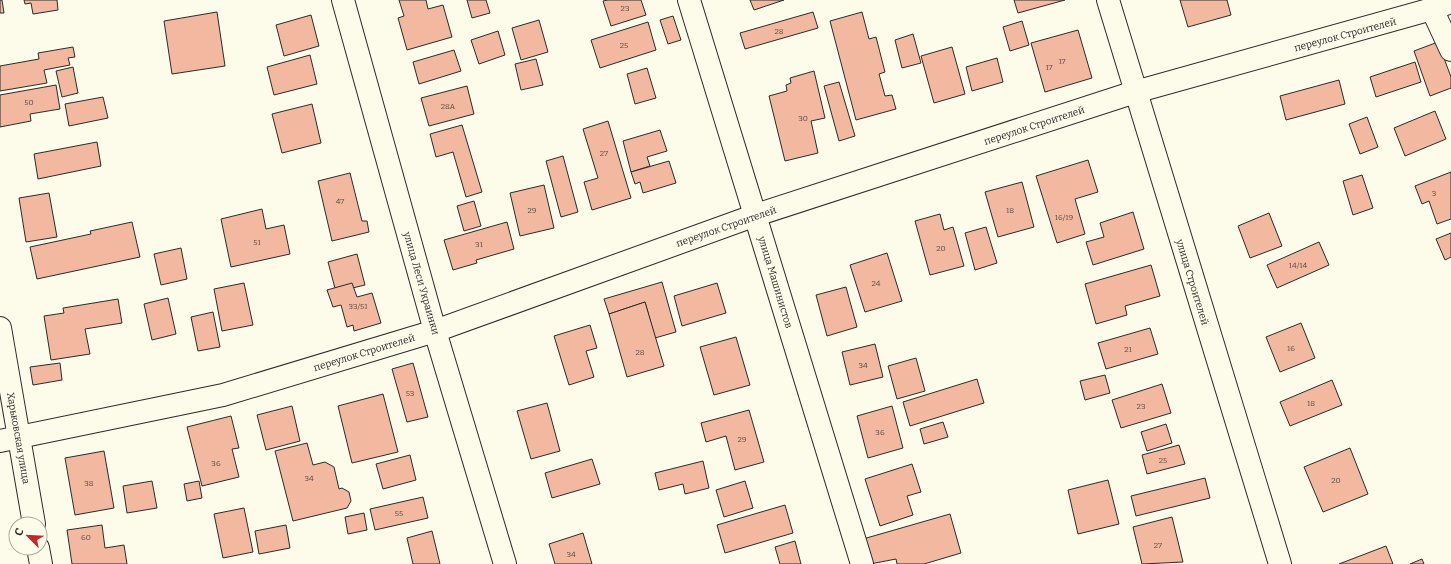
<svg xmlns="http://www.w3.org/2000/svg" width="1451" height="564" viewBox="0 0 1451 564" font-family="Bitter,serif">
	<rect width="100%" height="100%" fill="#fdfbea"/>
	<g fill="#f2b8a0" stroke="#2b2b2b">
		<polygon points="0,0 2,0 4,13 0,13"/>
		<polygon points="24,0 57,0 58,10 33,14 31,3 25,4"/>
		<polygon points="399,0 426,0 428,9 443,5 452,37 407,50 398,18 404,16"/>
		<polygon points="467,0 486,0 490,13 472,18"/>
		<polygon points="608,0 641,0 646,15 611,26 603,1"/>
		<polygon points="750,0 784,0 754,10"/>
		<polygon points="1014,0 1065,0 1018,13"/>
		<polygon points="1180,0 1227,0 1231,15 1188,27"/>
		<polygon points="217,12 225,66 172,74 164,21"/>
		<polygon points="813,12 818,28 745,49 740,33"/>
		<polygon points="862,12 869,39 876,37 885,72 879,74 885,96 892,95 896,109 856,120 830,21"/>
		<polygon points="311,15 319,46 284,56 276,25"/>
		<polygon points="673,16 681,40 668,44 660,20"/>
		<polygon points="539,20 548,52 521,60 512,28"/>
		<polygon points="1022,21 1029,45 1010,51 1003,27"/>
		<polygon points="648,22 656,50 600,68 591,40"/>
		<polygon points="1078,30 1092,78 1045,92 1031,43"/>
		<polygon points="498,31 505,55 479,64 471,40"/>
		<polygon points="913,34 921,63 902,68 895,40"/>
		<polygon points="1438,42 1451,77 1451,88 1430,96 1414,51"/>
		<polygon points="73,47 75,57 68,58 70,65 44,70 47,83 0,91 0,66 39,59 38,53"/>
		<polygon points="952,47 965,94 934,103 921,56"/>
		<polygon points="454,50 461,71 419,84 413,62"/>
		<polygon points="310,55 317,84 274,95 267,67"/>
		<polygon points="997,58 1003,82 972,91 966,67"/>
		<polygon points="536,59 543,85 521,90 515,64"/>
		<polygon points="1415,62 1421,82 1376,97 1370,77"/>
		<polygon points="73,67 78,93 62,97 56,71"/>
		<polygon points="647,68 656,98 635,104 627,74"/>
		<polygon points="814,71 825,118 811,121 818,153 785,161 769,96 787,91 786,85 791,83 790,78"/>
		<polygon points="1339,80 1345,104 1286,120 1280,96"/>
		<polygon points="839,82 855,136 839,141 824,86"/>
		<polygon points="56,85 60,109 30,114 31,121 0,127 0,95"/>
		<polygon points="467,86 474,114 429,126 421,98"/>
		<polygon points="103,97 108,118 69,126 65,104"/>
		<polygon points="312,104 321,143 282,153 272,114"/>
		<polygon points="1435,111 1446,139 1405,156 1394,128"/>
		<polygon points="1367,117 1378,147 1360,154 1349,124"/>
		<polygon points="608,121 631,198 592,210 584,182 598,178 583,129"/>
		<polygon points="462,125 482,192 466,197 453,152 436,157 430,134"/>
		<polygon points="660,130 667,151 647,157 650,166 631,172 623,141"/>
		<polygon points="97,142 101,166 38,179 34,154"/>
		<polygon points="563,156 578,212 561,217 546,161"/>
		<polygon points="1088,160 1098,192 1075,199 1085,234 1057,243 1036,176"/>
		<polygon points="669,161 676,183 643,193 640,182 635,184 631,172"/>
		<polygon points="1451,172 1451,219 1437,224 1429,201 1422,204 1415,186"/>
		<polygon points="350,173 362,221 367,221 369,232 332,241 318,181"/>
		<polygon points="1362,175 1373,208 1353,215 1343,181"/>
		<polygon points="1022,182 1034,227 998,237 985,192"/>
		<polygon points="544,185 554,228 520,236 510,193"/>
		<polygon points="49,193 57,237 26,242 19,198"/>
		<polygon points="474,201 481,226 464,231 457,206"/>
		<polygon points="262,209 266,229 284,225 290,254 231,267 221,219"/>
		<polygon points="1133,212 1144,249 1093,265 1086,242 1104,237 1100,223"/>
		<polygon points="1269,213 1282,246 1250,258 1238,226"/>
		<polygon points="940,214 944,230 953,227 964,266 930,275 915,221"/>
		<polygon points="132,222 140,257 37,279 30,247 91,234 90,231"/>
		<polygon points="507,222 514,249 476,260 477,263 453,270 444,240"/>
		<polygon points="986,227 997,263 975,270 965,233"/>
		<polygon points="1451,233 1451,257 1445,260 1436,239"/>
		<polygon points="1319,242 1329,265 1277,288 1267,265"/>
		<polygon points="181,248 187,279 161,285 154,254"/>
		<polygon points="887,253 902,301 865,312 850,265"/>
		<polygon points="357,254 365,285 336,292 328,262"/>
		<polygon points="1151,265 1160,296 1125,306 1127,315 1096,324 1085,284"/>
		<polygon points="662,282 676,332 655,338 645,302 609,314 604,299"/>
		<polygon points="244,283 253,325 222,331 214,289"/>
		<polygon points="352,283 357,297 372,293 381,323 354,331 353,325 347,327 341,305 333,307 327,290"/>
		<polygon points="717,283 726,313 682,326 674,296"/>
		<polygon points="846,287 857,327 827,336 816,295"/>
		<polygon points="168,298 176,334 152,340 144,304"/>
		<polygon points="118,299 122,323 85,329 90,354 51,360 44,316 64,313 63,308"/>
		<polygon points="645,302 664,366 627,377 609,314"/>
		<polygon points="213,312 220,347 198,351 191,317"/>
		<polygon points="1301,323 1315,358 1280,372 1266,337"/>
		<polygon points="590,325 597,348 586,351 594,377 569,385 554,336"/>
		<polygon points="1150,328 1158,354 1106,369 1098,343"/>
		<polygon points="736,337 750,385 714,395 700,347"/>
		<polygon points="875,344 883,377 850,385 842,352"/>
		<polygon points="916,358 925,391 897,399 888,366"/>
		<polygon points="60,363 62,380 33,385 30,367"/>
		<polygon points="413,363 428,417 407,422 392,369"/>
		<polygon points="1105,375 1110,393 1085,400 1080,381"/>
		<polygon points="977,379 984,403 910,426 903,402"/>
		<polygon points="1332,380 1342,405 1290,426 1280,402"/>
		<polygon points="1162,384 1171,413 1121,428 1112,400"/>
		<polygon points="383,394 398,452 352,463 338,406"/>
		<polygon points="547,403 560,451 531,459 517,411"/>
		<polygon points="292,406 300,441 266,450 257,415"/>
		<polygon points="892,406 903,448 868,458 857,416"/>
		<polygon points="749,410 764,462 735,470 726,436 706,442 701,423"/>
		<polygon points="231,416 239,448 232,449 239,477 202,486 187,427"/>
		<polygon points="943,422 948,437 924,444 920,429"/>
		<polygon points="1166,424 1172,443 1147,451 1141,432"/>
		<polygon points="307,443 313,465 325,462 334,467 339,489 342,488 349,492 351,501 347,508 293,521 275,451"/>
		<polygon points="1179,445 1185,464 1147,474 1142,455"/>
		<polygon points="1350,448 1368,494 1323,512 1304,467"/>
		<polygon points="104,451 114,508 75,515 65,458"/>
		<polygon points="410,455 416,480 383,489 376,464"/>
		<polygon points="592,459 600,484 552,498 545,473"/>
		<polygon points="703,461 709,488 685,494 683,484 659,490 655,473"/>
		<polygon points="912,464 921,492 907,496 913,515 880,526 865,479"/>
		<polygon points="1205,478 1210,498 1136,516 1131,496"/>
		<polygon points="1108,480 1119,524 1078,534 1068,490"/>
		<polygon points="152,481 157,508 127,513 123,486"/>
		<polygon points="199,481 202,498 187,501 184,484"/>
		<polygon points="745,481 753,508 724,517 716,490"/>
		<polygon points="423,497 428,518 375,530 370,509"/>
		<polygon points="785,505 793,533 725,553 717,525"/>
		<polygon points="244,508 253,552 223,558 214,514"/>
		<polygon points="364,513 367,530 348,534 345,517"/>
		<polygon points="950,514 961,553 924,564 897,564 896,559 870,564 863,539"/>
		<polygon points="1172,517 1183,562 1142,564 1133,527"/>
		<polygon points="102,525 105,548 124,545 127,564 72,564 67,530"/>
		<polygon points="286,525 290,548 259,554 255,531"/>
		<polygon points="432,531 440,564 413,564 407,538"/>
		<polygon points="583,533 592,564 555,564 549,544"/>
		<polygon points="795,541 801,564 780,564 775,547"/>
		<polygon points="1386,546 1393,564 1339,564"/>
		<polygon points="1422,559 1424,564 1410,564"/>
	</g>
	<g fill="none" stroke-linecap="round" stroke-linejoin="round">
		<g stroke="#2b2b2b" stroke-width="24">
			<g id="street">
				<polyline points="689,0 862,564"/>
				<polyline points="1108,0 1280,564"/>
				<polyline points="1432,9 1451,50"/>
				<polyline points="0,328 34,524"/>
				<polyline points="0,441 223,395 435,331 756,215 1135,92 1432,9 1451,2"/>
				<polyline points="38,548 41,564"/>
			</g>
		</g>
		<g stroke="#2b2b2b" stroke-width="24">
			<polyline id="secondary" points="343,0 435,331 505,564"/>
		</g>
		<use href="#street" stroke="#fdfbea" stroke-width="22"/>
		<use href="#secondary" stroke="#fdfbea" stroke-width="22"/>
	</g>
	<g text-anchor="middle" stroke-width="3" stroke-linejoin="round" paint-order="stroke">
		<g font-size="8" fill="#5d4e48">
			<text x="625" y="11">23</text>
			<text x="779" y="34">28</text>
			<text x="624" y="48">25</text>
			<text x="1062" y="64">17</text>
			<text x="1049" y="70">17</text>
			<text x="29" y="105">50</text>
			<text x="448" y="109">28А</text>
			<text x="803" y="121">30</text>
			<text x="604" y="156">27</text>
			<text x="1434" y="196">3</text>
			<text x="340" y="204">47</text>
			<text x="532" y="213">29</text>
			<text x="1010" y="213">18</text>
			<text x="1064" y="220">16/19</text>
			<text x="257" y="245">51</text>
			<text x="479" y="247">31</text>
			<text x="941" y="251">20</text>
			<text x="1298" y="268">14/14</text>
			<text x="876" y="286">24</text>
			<text x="358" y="309">33/51</text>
			<text x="1291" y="351">16</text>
			<text x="1128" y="352">21</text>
			<text x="640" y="355">28</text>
			<text x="863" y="368">34</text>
			<text x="410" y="396">53</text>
			<text x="1311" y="406">18</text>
			<text x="1141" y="409">23</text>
			<text x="880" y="435">36</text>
			<text x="742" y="442">29</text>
			<text x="1163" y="463">25</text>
			<text x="216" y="466">36</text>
			<text x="309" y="481">34</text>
			<text x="1336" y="483">20</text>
			<text x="89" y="486">38</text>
			<text x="399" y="516">55</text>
			<text x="86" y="540">60</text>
			<text x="1158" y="548">27</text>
			<text x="571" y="557">34</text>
		</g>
		<g font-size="10" fill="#2b2b2b" stroke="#fdfbea">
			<text transform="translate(1345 34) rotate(-15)" y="4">переулок Строителей</text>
			<text transform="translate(1034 125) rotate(-18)" y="4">переулок Строителей</text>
			<text transform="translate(726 226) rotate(-19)" y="4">переулок Строителей</text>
			<text transform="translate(776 282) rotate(73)" y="4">улица Машинистов</text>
			<text transform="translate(1193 282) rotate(73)" y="4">улица Строителей</text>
			<text transform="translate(422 283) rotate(74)" y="4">улица Леси Украинки</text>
			<text transform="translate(364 352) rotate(-17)" y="4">переулок Строителей</text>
			<text transform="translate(19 438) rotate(80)" y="4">Харьковская улица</text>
		</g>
	</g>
	<g transform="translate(28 536) rotate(294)"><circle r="19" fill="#fdfbea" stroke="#a9a89e"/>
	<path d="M0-3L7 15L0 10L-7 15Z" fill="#c62828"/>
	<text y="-6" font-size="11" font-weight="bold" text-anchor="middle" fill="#2b2b2b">С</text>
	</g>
</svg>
